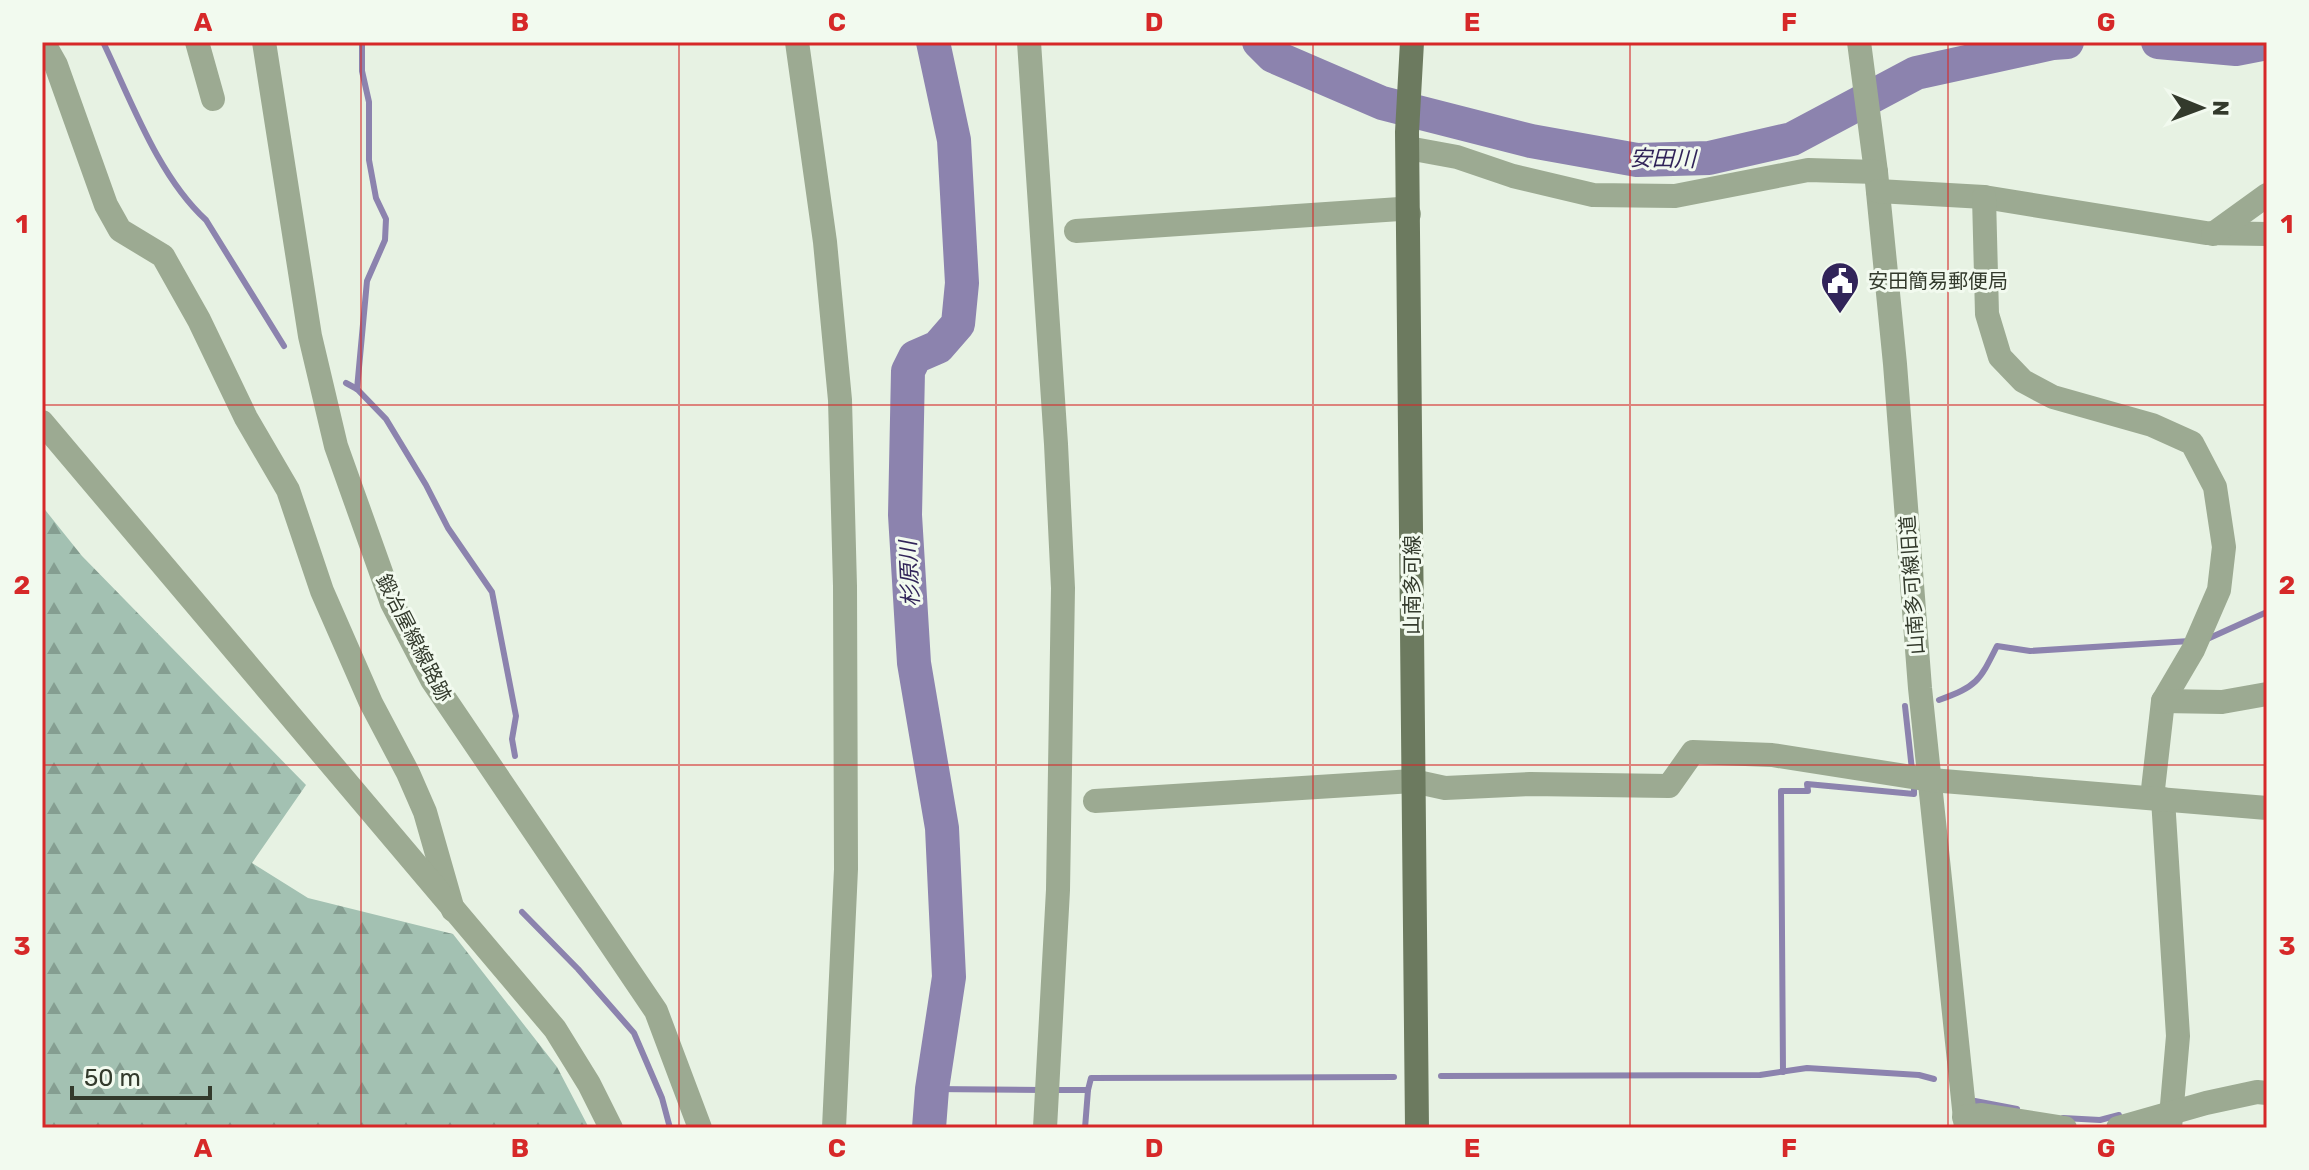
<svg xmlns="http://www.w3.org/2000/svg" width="2309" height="1170" viewBox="0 0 2309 1170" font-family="Rubik,'Noto Sans JP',sans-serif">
	<defs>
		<pattern id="forest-firs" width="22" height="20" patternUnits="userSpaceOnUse" patternTransform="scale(2)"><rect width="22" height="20" fill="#a3c1b2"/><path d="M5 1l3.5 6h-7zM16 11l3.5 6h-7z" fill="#859e91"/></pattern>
	</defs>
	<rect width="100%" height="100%" fill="#e7f2e3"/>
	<polygon fill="url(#forest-firs)" points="42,506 82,556 306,785 252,863 308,898 453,934 557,1067 589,1128 42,1128"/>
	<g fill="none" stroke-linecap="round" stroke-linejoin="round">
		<g stroke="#8c83ae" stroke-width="6">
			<path d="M103,42C131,100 158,176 206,220L284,346"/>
			<polyline points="346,383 357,389 386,419 426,485 448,528 492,592 516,716 512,739 515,756"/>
			<polyline points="357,389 367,281 385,240 386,219 376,198 369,160 369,102 362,71 362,42"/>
			<polyline points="2205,640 2267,612"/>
			<path d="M1939,700C1977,686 1979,682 1997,646L2030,651L2190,641"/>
			<polyline points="1905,706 1912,770"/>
			<polyline points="522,912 578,969 634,1033 662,1098 670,1128"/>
			<polyline points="1783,1072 1781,791 1808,791 1807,784 1914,794 1914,785"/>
			<polyline points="1441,1076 1760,1075 1807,1068 1919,1075 1934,1079"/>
			<polyline points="932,1089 1043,1090"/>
			<polyline points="1055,1090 1088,1090 1091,1078 1394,1077"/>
			<polyline points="1975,1101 2017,1109"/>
			<polyline points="2063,1118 2100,1120 2119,1115"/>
			<polyline points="1085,1128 1088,1090"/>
		</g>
		<g stroke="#8c83ae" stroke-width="34">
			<polyline points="1259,42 1273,56 1382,103 1531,141 1637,160 1709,158 1792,139 1916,73 2053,43 2067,42"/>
			<polyline points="2158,42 2236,49 2267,43"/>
			<polyline points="929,1128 932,1089 949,977 942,828 914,663 905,515 908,371 915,357 938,347 958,324 962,283 954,140 933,42"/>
		</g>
		<g stroke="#9caa92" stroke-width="24">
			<polyline points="43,42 56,65 106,205 120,230 163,256 199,320 246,418 288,490 322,591 371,703 408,773 425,812 453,910"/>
			<polyline points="197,42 213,99"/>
			<polyline points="264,42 310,336 336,446 392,603 432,680 656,1011 700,1128"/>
			<polyline points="797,42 825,242 840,400 845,586 846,869 834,1128"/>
			<polyline points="1029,42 1056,444 1063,588 1058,890 1045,1128"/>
			<polyline points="1859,42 1876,172 1895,364 1920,688 1966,1128"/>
			<polyline points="1408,148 1457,157 1513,176 1593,195 1675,196 1808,170 1876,172"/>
			<polyline points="1878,191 1984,197 2206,233 2267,234"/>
			<polyline points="1984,197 1987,314 2000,357 2023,381 2053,397 2152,425 2192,443 2215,487 2224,547 2219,590 2193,650 2163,701 2152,798"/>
			<polyline points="1076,231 1400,209 1409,214"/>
			<polyline points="2213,234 2267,195"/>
			<polyline points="42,422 555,1029 589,1084 611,1128"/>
			<polyline points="2163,701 2222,702 2267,694"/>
			<polyline points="2163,799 2178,1036 2170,1128"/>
			<polyline points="1095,801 1413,781 1445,788 1530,784 1669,786 1693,752 1772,755 1931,780 2267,808"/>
			<polyline points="1964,1117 1982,1115 2065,1128"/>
			<polyline points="2118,1128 2206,1103 2257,1092 2267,1093"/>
		</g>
		<polyline stroke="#6c7a5f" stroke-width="24" points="1412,42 1407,132 1417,1128"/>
	</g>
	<path fill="none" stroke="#d62828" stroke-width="2" stroke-opacity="0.55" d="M361,42V1128M679,42V1128M996,42V1128M1313,42V1128M1630,42V1128M1948,42V1128M42,405H2267M42,765H2267"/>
	<defs>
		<g id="civic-pin" transform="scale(2)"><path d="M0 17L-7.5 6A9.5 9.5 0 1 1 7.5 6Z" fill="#312459" stroke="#f2faef"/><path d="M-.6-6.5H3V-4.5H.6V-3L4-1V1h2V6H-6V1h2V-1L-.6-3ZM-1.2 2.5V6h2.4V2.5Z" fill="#fff"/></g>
	</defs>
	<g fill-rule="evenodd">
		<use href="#civic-pin" x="1840" y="281"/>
	</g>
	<g text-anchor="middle" stroke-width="6" stroke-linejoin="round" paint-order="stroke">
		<g font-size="20" fill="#333a2c" stroke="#f2faef" text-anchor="start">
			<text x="1868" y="288">安田簡易郵便局</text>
		</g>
		<g font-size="20" fill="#333a2c" stroke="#f2faef">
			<text transform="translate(1412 585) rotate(-90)" y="7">山南多可線</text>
			<text transform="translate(1912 585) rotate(-94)" y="7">山南多可線旧道</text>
			<text transform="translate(414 638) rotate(63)" y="7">鍛冶屋線線路跡</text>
		</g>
		<g font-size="22" font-style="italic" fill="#312459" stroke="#f2faef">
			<text transform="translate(1663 158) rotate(1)" y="8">安田川</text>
			<text transform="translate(909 574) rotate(-93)" y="8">杉原川</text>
		</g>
	</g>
	<rect width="2309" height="1170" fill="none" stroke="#f2faef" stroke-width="88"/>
	<g transform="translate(2201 108) rotate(91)" stroke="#f2faef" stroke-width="6" paint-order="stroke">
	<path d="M0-6L14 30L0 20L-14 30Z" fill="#333a2c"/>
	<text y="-12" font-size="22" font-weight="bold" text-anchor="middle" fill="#333a2c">N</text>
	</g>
	<path d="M72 1086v12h138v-12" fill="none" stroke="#333a2c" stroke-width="4"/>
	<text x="84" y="1086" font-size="24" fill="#333a2c" stroke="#f2faef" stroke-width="6" paint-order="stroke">50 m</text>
	<rect x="44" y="44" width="2221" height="1082" fill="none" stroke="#d62828" stroke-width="3"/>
	<g font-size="26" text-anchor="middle" font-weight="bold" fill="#d62828">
		<text x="203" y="31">A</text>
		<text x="520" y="31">B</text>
		<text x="837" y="31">C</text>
		<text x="1154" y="31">D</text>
		<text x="1472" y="31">E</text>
		<text x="1789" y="31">F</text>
		<text x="2106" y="31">G</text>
		<text x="22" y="233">1</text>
		<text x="2287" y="233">1</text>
		<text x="22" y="594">2</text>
		<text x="2287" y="594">2</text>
		<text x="22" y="955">3</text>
		<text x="2287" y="955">3</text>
		<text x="203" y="1157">A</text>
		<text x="520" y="1157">B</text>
		<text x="837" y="1157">C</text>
		<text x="1154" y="1157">D</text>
		<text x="1472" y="1157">E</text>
		<text x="1789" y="1157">F</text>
		<text x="2106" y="1157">G</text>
	</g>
</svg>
